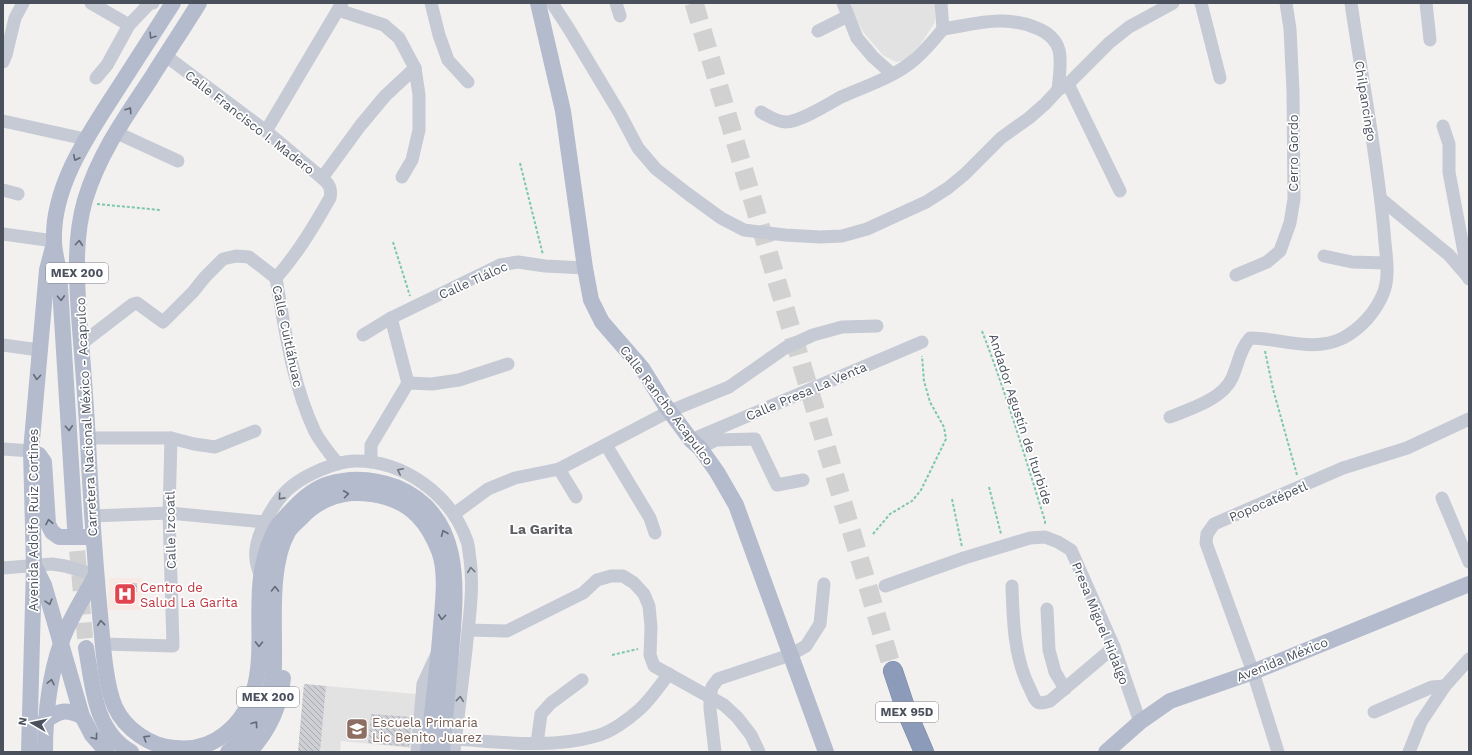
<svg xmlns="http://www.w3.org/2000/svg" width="1472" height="755" viewBox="0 0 1472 755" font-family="'Work Sans',sans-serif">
	<defs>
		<pattern id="building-back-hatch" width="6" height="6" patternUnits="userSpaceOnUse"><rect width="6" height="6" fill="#cecfd4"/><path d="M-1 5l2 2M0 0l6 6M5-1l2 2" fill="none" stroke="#a9aaaf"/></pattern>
	</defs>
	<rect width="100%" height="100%" fill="#f3f1f0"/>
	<g fill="#e3e2e2">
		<polygon points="850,3 935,3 935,22 920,45 905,60 896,62 883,55 863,32 854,15"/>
		<polygon points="304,684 416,694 412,748 341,741 340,752 298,752"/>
	</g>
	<polygon fill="#f9e9e4" points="109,578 142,578 142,610 108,610"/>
	<g fill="url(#building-back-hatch)">
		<polygon points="137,583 137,592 115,593 115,584"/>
		<polygon points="304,684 326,686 320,752 298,752"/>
		<polygon points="371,714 412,717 409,747 368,743"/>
	</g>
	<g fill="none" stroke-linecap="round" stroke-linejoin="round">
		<polyline stroke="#d1d1d2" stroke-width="16" stroke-dasharray="16 8" stroke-linecap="butt" points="75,527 86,648"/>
		<polyline stroke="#d1d1d2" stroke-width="19" stroke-dasharray="19 10" stroke-linecap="butt" points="694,3 893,671"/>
		<g stroke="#7886a6" stroke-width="20">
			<polyline id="highway" points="893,671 906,710 924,752"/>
		</g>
		<g stroke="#7ec7af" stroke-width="2" stroke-dasharray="3 2" stroke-linecap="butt">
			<polyline points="520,163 543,255"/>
			<polyline points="97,204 160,210"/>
			<polyline points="393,242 410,296"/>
			<path d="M982,331C1006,393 1025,457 1045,521V525"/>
			<polyline points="1265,351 1273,389 1297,475"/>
			<polyline points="989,487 1001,534"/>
			<polyline points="952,499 962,547"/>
			<polyline points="873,534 890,514 912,501 921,490 946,439 944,427 930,402 924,381 922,356"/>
			<polyline points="612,655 638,649"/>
		</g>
		<g stroke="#c5cad4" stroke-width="13">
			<polyline points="91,3 129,25"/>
			<polyline points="431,3 439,35 448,60 468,82"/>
			<polyline points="552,3 569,29 620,114 638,148 656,169 688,194 721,218 744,230 785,235 820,237 842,236 867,229 926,202 948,188 965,174 1001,138 1029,118 1045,104 1058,90 1068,84 1109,43 1129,27 1173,3"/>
			<polyline points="616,3 620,16"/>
			<polyline points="843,3 857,38 873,57 892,74"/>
			<polyline points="941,3 943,29"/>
			<polyline points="1201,3 1220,78"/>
			<polyline points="1426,3 1430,40"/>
			<polyline points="338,10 384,25 399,38 415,68 419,95 419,130 412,160 402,177"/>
			<path d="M943,29C976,24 1006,14 1039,29C1048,33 1056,40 1059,50C1062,62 1059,78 1058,90"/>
			<polyline points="818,31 848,16"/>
			<path d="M166,56L266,131L322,178C329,184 332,188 330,198C314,226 298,253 276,278C285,330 292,383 315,432C321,443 330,454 338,464"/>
			<polyline points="3,62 6,55 15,18 23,3"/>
			<polyline points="96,78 107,65 129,25 149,4 153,3"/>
			<polyline points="1068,84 1120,191"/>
			<path d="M761,112C768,116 777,122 786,122C800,122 828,104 841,97C865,86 893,78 914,60C925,51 934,40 943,29"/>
			<polyline points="3,121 85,139"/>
			<polyline points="1443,126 1449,144 1449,172 1469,279"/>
			<polyline points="266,131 342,3"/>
			<polyline points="115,132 178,161"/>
			<polyline points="322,178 360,126 385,96 415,68"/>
			<polyline points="3,190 18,194"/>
			<polyline points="1381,199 1449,255 1468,277"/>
			<polyline points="3,234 54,241"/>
			<polyline points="1324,256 1352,262 1386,263"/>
			<polyline points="1236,275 1267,262 1280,251 1290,223 1294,199 1293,91 1290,29 1286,3"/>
			<polyline points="363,335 391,318 500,265 518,262 545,266 585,268"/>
			<polyline points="81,344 133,304 137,303 163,322 193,292 205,277 223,259 236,256 249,257 276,278"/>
			<polyline points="3,345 39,350"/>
			<polyline points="408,383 432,384 459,380 508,364"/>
			<path d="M1170,417C1190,409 1223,399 1232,378C1238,365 1240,349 1250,338C1281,338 1313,353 1343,338C1360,329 1375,313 1383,294C1391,275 1385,251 1384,231C1377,155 1362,79 1351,3"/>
			<polyline points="88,438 171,438 194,444 215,447 255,431"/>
			<polyline points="691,440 922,342"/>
			<polyline points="606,445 650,518 655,533"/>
			<polyline points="700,448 716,440 755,439 777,485 803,480"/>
			<polyline points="3,449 31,451"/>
			<polyline points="371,462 371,445 408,383 391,318"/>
			<polyline points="559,469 576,497"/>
			<polyline points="1442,498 1469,562"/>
			<polyline points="454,514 488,489 515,478 559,469 670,411 729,387 785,348 813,335 842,327 877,326"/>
			<polyline points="92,516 169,513 265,522"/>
			<polyline points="3,568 52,564 65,566 96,575"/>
			<path d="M261,577C259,571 256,565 256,559C253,537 275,499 292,486C307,474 335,462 354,461C404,460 451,495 467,541C469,547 469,554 470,559C474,589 469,620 466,650C462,684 458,718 454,752"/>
			<polyline points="885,586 964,558 1030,538 1045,537 1058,542 1071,550 1114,647 1140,722"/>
			<path d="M1012,586C1013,621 1014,659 1031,691C1033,695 1035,702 1040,703C1043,703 1047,702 1050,701L1114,647"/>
			<polyline points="1047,609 1049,650 1055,672 1065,689"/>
			<polyline points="468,630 507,631 583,593 597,580 611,576 623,576 634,583 644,594 649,606 651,627 650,655 654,666 724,705 737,717 751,735 759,752"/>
			<polyline points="103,644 173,646 169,513 171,438"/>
			<polyline points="1374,712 1432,687 1445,686"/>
			<path d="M456,739C502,742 551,749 596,736C610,733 629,719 640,709C651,699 660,685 669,674"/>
			<polyline points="537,743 541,714 551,703 582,680"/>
			<polyline points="417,752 423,684 436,656"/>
			<polyline points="715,752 710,709 710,698 712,687 718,679 790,655 806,646 820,624 824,584"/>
			<polyline points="1278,752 1253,672 1206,543 1207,534 1214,524 1343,468 1407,448 1469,419"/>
			<polyline points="1409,752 1421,722 1445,686 1469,659"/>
		</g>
		<g stroke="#b3bbcc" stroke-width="16">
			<path d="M199,3C183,29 166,54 150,80C124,119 99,154 85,200C73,241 77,287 80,329C83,366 86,404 88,442C91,503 95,564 101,625C103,648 106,687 115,707C125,729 151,747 175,748C193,750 210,746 225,734C274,696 254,630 261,577C263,561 269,541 277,527C281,521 287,515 292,510C302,499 315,488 329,484C352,477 374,479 396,487C466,516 456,592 451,653C448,686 445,719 442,752"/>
			<polyline points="538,3 563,111 585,268 591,300 602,322 642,368 665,405 691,440 700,448 717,472 736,505 826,752"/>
			<polyline points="31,451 39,455 44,462 48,524 52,532 59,537 91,537"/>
			<path d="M75,527L59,271C57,261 54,251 54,241C52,185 90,132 119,87C137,59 155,31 173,3"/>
			<polyline points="36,569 44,585 82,716 92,735 107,752"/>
			<path d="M86,648C93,686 94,731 131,752"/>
			<path d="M45,721C60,710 65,709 82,716"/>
			<polyline points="29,752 34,566 31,451 47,270 53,247"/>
			<path d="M45,752C45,716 49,678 61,643C69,619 84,597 96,575"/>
			<path d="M228,752C250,734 262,720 270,691C275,676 274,659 274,644C274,610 271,562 288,532C291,527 297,522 301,518C314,504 332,495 351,493C374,492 401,498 418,516C427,525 434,538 439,551C447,572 443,603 441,626C438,668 432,710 428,752"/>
			<path d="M249,752C269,731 280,707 283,678"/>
			<polyline points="1106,752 1140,722 1170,701 1253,672 1469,584"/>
		</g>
		<use href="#highway" stroke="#8d9bba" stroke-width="19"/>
	</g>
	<defs><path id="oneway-chevron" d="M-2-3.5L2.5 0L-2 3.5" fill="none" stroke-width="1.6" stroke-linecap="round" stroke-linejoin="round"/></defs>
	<g stroke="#646b78">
		<use href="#oneway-chevron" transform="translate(152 36) rotate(123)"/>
		<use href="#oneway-chevron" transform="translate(129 110) rotate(-56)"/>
		<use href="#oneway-chevron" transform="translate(76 158) rotate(116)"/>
		<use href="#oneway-chevron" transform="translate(79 243) rotate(-85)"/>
		<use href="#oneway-chevron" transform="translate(61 298) rotate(87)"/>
		<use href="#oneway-chevron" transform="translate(37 377) rotate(95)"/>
		<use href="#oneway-chevron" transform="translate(69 428) rotate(87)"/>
		<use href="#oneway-chevron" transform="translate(346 494) rotate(-8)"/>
		<use href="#oneway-chevron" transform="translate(49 522) rotate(-101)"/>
		<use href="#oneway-chevron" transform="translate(444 533) rotate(-112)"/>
		<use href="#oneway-chevron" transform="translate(275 589) rotate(-89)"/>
		<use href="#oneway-chevron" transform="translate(49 602) rotate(74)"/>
		<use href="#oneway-chevron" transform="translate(442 617) rotate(95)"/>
		<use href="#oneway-chevron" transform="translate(101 623) rotate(-96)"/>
		<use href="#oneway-chevron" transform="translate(259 644) rotate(91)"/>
		<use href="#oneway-chevron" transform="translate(51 682) rotate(-78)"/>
		<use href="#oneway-chevron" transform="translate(255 724) rotate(-54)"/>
		<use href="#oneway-chevron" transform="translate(95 737) rotate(52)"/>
		<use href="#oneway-chevron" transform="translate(146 738) rotate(-148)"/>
	</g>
	<g stroke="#6f7580">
		<use href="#oneway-chevron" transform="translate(400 471) rotate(-154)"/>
		<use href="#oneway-chevron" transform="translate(281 497) rotate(132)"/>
		<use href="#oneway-chevron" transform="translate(471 570) rotate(-97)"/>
		<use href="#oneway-chevron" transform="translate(460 699) rotate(-84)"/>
	</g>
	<defs>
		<g id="hospital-square" transform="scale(1.15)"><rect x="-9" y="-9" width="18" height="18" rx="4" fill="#e0444e" stroke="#fff"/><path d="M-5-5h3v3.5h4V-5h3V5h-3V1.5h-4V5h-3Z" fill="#fff"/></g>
		<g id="school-square" transform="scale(1.15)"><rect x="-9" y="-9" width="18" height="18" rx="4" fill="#8d6e63" stroke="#fff"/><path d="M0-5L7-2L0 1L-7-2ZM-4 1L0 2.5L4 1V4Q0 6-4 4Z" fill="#fff"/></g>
	</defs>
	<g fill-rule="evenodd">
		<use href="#hospital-square" x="125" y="594"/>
		<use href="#school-square" x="357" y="729"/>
	</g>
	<g text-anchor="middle" stroke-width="3.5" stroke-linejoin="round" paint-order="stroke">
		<g fill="#fff" stroke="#80848d" stroke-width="1">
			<rect x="46" y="263" width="62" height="20" rx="3"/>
			<rect x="237" y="687" width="62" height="20" rx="3"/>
			<rect x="876" y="702" width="62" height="20" rx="3"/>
		</g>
		<g font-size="12" font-weight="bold" fill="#4a505c">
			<text x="77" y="277">MEX 200</text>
			<text x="268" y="701">MEX 200</text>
			<text x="907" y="716">MEX 95D</text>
		</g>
		<g font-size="13" fill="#4a505c" stroke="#fff">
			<text transform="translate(1366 101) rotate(81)" y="5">Chilpancingo</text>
			<text transform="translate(250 122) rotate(38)" y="5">Calle Francisco I. Madero</text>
			<text transform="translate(1293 153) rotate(-90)" y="5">Cerro Gordo</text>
			<text transform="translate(473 280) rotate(-24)" y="5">Calle Tláloc</text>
			<text transform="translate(288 336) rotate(78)" y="5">Calle Cuitláhuac</text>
			<text transform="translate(806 391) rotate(-23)" y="5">Calle Presa La Venta</text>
			<text transform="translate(667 405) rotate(53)" y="5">Calle Rancho Acapulco</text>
			<text transform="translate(86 417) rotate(-93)" y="5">Carretera Nacional México - Acapulco</text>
			<text transform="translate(1021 419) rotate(72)" y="5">Andador Agustín de Iturbide</text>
			<text transform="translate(1268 501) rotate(-23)" y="5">Popocatépetl</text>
			<text transform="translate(33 520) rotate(-90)" y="5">Avenida Adolfo Ruiz Cortines</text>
			<text transform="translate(170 530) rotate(-91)" y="5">Calle Izcoatl</text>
			<text transform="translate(1101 623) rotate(68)" y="5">Presa Miguel Hidalgo</text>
			<text transform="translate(1282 659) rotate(-22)" y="5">Avenida México</text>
		</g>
		<g font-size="13" fill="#be3a42" stroke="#fff" text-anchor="start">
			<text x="140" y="592">Centro de<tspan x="140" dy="15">Salud La Garita</tspan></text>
		</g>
		<g font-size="13" fill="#785e54" stroke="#fff" text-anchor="start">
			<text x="372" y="727">Escuela Primaria<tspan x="372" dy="15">Lic Benito Juarez</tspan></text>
		</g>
		<g font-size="14" font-weight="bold" fill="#5d5f65" stroke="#fff">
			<text x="541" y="534">La Garita</text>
		</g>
	</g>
	<rect width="1472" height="755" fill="none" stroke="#4a505c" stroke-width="8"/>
	<g transform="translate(32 723) rotate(279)" stroke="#ffffff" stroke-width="3" paint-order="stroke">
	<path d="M0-3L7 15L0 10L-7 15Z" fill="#4a505c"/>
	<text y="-6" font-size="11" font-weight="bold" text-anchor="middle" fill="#4a505c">N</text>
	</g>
</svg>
